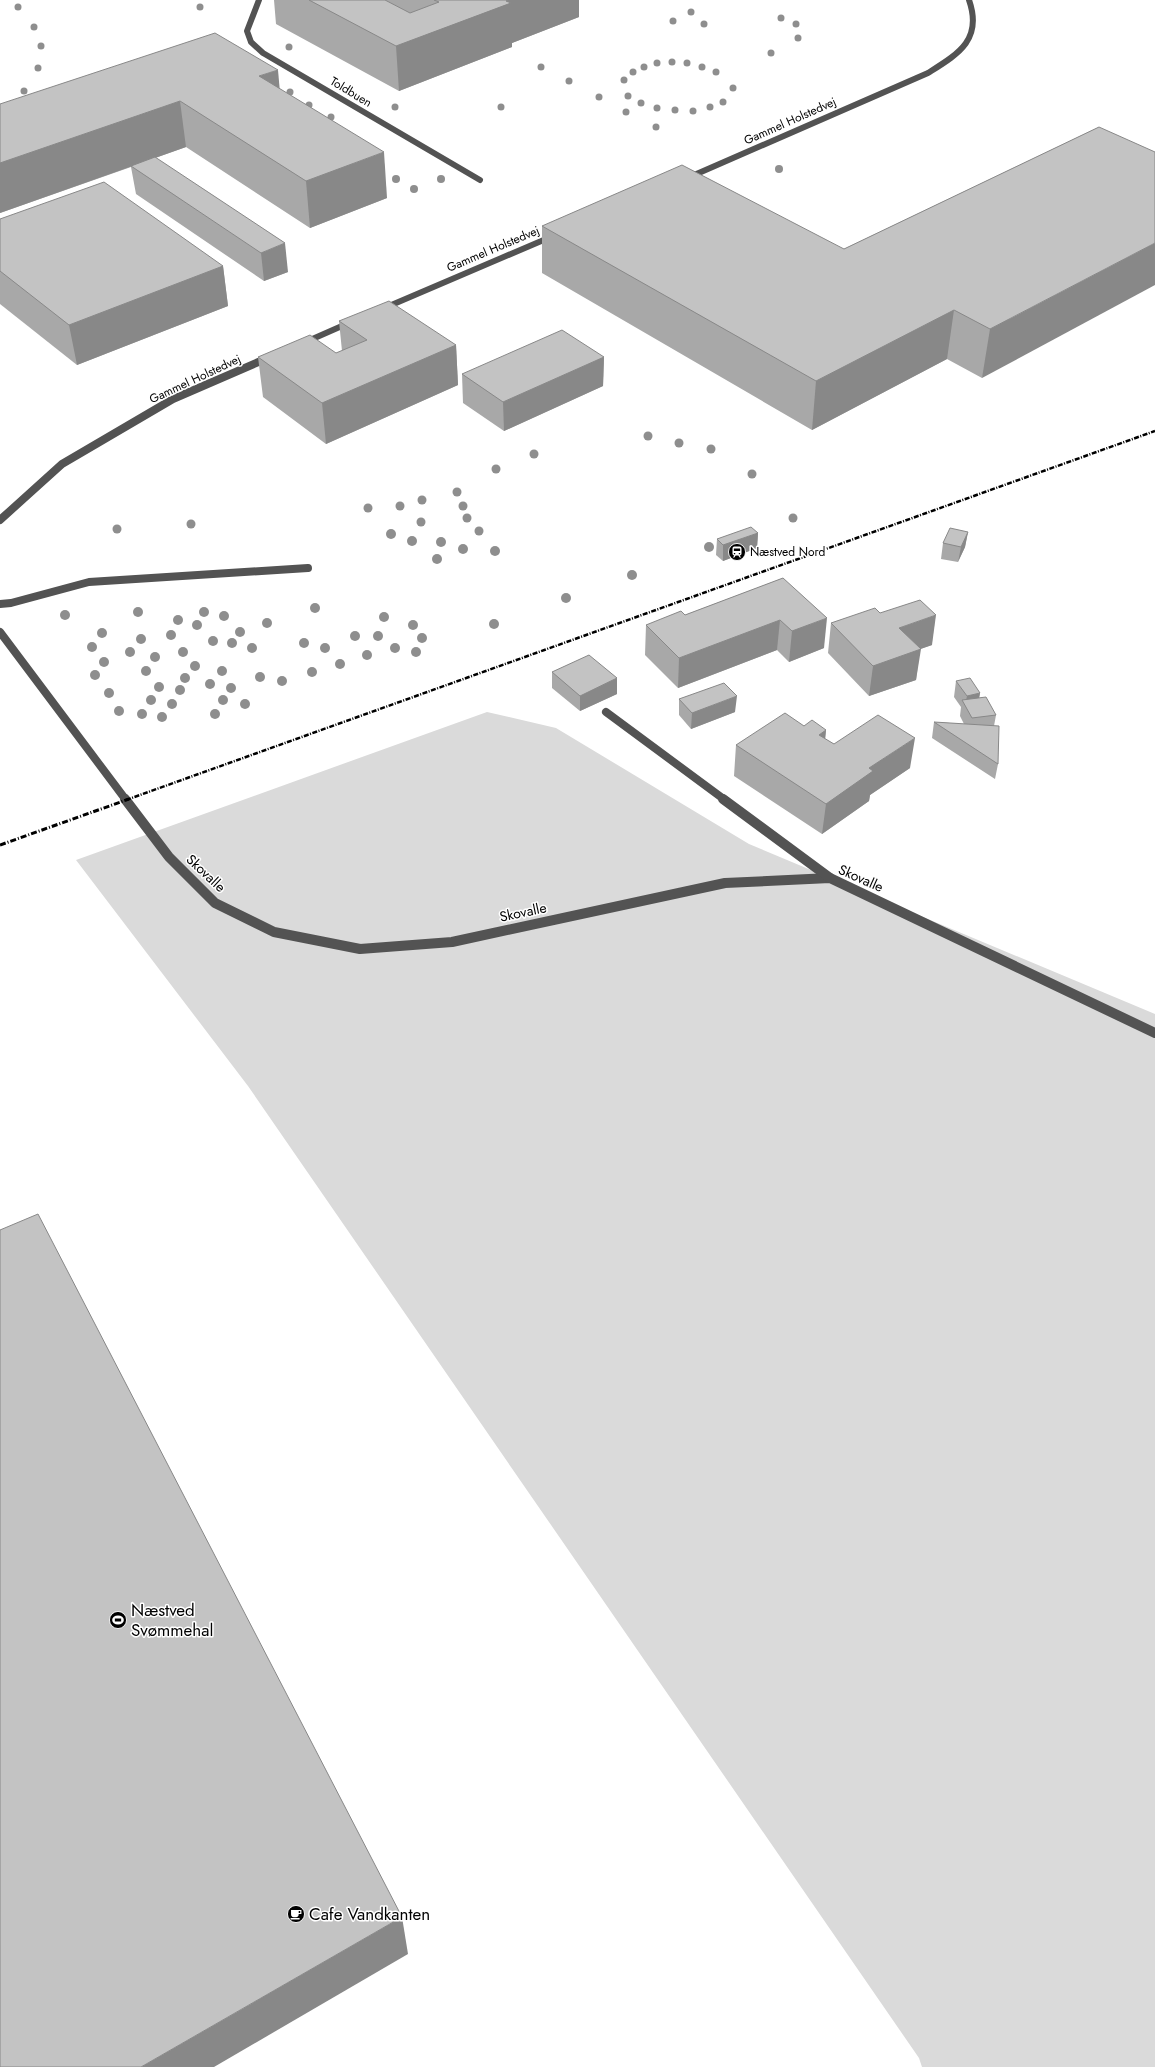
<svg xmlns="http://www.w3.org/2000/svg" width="1155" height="2067" viewBox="0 0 1155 2067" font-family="Jost,sans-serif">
	<rect width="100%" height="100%" fill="#fff"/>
	<polygon fill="#dadada" points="487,712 556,728 749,844 1155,1014 1155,2067 922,2067 919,2058 248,1086 76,860"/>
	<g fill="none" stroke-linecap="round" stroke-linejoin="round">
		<g stroke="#535353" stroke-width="6">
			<polyline points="259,0 247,31 251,42 263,53 480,180"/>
			<path d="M685,179L928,73C958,54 983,40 969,0"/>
			<polyline points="382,309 553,236"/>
			<polyline points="301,344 351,322"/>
		</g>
		<g stroke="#535353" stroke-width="8">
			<polyline points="0,520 62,464 173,399 270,357"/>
			<polyline points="0,604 11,603 89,582 308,568"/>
			<polyline points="0,632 126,800"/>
			<polyline points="606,712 725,800"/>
		</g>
		<g stroke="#535353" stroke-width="10">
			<polyline points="125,799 169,857 215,903 274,932 360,949 452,942 725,883 830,878 1155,1033"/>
			<polyline points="723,799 830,878"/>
		</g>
		<polyline stroke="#000" stroke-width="2.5" stroke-dasharray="5 1.5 1 1.5" stroke-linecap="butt" points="126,800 1155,431"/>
		<polyline stroke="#000" stroke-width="3" stroke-dasharray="6 2 1 2" stroke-linecap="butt" points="0,845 129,799"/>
	</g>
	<g fill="#8e8e8e">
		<circle cx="18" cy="7" r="3.5"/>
		<circle cx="200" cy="7" r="3.5"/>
		<circle cx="691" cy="12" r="3.5"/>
		<circle cx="781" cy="18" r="3.5"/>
		<circle cx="673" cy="21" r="3.5"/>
		<circle cx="704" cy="24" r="3.5"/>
		<circle cx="796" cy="24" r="3.5"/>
		<circle cx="34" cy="27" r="3.5"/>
		<circle cx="798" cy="38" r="3.5"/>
		<circle cx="41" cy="46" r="3.5"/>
		<circle cx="289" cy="47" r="3.5"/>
		<circle cx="771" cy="53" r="3.5"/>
		<circle cx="672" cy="62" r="3.5"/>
		<circle cx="657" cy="63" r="3.5"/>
		<circle cx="687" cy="63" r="3.5"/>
		<circle cx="541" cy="67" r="3.5"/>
		<circle cx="644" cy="67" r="3.5"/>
		<circle cx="702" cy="67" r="3.5"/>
		<circle cx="38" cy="68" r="3.5"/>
		<circle cx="633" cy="72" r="3.5"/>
		<circle cx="716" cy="72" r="3.5"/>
		<circle cx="624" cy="80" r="3.5"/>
		<circle cx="569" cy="81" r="3.5"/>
		<circle cx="733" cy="88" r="3.5"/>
		<circle cx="24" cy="91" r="3.5"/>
		<circle cx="290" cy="92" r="3.5"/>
		<circle cx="628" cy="96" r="3.5"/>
		<circle cx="599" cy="97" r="3.5"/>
		<circle cx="723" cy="102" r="3.5"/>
		<circle cx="641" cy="103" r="3.5"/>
		<circle cx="309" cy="105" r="3.5"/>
		<circle cx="395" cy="107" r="3.5"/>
		<circle cx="501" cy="107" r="3.5"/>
		<circle cx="710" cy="107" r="3.5"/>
		<circle cx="657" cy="108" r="3.5"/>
		<circle cx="675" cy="110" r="3.5"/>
		<circle cx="693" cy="111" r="3.5"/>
		<circle cx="626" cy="112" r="3.5"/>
		<circle cx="331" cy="117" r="3.5"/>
		<circle cx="656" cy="127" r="3.5"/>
		<circle cx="779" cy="169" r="4"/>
		<circle cx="396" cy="179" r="4"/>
		<circle cx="441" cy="179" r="4"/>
		<circle cx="414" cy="189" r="4"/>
		<circle cx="648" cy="436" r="4.5"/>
		<circle cx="679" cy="443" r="4.5"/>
		<circle cx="711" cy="449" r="4.5"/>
		<circle cx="534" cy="454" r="4.5"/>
		<circle cx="496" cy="469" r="4.5"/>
		<circle cx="752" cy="474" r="4.5"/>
		<circle cx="457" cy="492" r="4.5"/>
		<circle cx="422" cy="500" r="4.5"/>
		<circle cx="400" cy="506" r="4.5"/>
		<circle cx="463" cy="506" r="4.5"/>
		<circle cx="368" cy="508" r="4.5"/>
		<circle cx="467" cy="518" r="4.5"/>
		<circle cx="793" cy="518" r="4.5"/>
		<circle cx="421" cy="522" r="4.5"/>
		<circle cx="191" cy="524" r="4.5"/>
		<circle cx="117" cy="529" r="4.5"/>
		<circle cx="479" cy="531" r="4.5"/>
		<circle cx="391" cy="534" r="5"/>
		<circle cx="412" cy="541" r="5"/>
		<circle cx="441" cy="542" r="5"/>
		<circle cx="709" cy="547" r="5"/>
		<circle cx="463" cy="549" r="5"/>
		<circle cx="495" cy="551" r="5"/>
		<circle cx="437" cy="559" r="5"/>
		<circle cx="632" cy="575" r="5"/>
		<circle cx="566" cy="598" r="5"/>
		<circle cx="315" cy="608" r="5"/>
		<circle cx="138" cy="612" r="5"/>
		<circle cx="204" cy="612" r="5"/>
		<circle cx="65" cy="615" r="5"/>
		<circle cx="224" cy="616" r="5"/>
		<circle cx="384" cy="617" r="5"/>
		<circle cx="178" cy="620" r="5"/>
		<circle cx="267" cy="623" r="5"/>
		<circle cx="494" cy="624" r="5"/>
		<circle cx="197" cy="625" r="5"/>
		<circle cx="413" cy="625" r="5"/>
		<circle cx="240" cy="632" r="5"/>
		<circle cx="102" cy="633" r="5"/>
		<circle cx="171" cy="635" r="5"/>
		<circle cx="355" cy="636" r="5"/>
		<circle cx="378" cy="636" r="5"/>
		<circle cx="422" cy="638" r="5"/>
		<circle cx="141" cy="639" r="5"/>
		<circle cx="213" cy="641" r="5"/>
		<circle cx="232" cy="643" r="5"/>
		<circle cx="304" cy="643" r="5"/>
		<circle cx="92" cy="647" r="5"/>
		<circle cx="252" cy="648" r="5"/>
		<circle cx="325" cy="648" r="5"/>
		<circle cx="395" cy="648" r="5"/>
		<circle cx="130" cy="652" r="5"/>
		<circle cx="183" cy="652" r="5"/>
		<circle cx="416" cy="652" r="5"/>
		<circle cx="367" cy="655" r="5"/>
		<circle cx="155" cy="657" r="5"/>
		<circle cx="104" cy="662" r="5"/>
		<circle cx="340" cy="664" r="5"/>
		<circle cx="195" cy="666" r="5"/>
		<circle cx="146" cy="671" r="5"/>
		<circle cx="222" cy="671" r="5"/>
		<circle cx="312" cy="672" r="5"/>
		<circle cx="95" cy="675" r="5"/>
		<circle cx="260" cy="677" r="5"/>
		<circle cx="185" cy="678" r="5"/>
		<circle cx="282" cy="681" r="5"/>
		<circle cx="210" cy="684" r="5"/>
		<circle cx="159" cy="687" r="5"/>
		<circle cx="231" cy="688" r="5"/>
		<circle cx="180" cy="690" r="5"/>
		<circle cx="109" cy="693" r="5"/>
		<circle cx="151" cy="700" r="5"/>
		<circle cx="223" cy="700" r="5"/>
		<circle cx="172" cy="704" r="5"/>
		<circle cx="245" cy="704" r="5"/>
		<circle cx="119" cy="711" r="5"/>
		<circle cx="142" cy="714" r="5"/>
		<circle cx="215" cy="714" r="5"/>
		<circle cx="162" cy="717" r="5"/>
	</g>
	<g fill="#a8a8a8">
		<polygon points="274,0 579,0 579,17 512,43 512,47 399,91 276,24"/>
		<polygon points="280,89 387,198 310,228 186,147 155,158 288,272 264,281 136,194 131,167 0,213 0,104"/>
		<polygon points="1099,127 982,378 947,359 812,430 542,273 542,226 844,249"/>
		<polygon points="0,219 223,266 228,306 77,365 0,304"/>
		<polygon points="339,321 456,345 458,385 326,444 263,397 258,357 336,353 342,351"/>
		<polygon points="604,357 603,386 504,431 463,403 462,374"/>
		<polygon points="968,532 965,547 958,562 941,559 943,543"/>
		<polygon points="758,533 757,548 723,561 716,555 717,539"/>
		<polygon points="783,578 824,648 789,662 777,650 678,688 645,655 646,625 685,615"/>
		<polygon points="880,613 932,645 920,649 916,680 869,696 828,653 831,623"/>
		<polygon points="552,672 617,678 617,694 580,711 552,688"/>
		<polygon points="956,681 980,693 979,698 996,715 994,726 998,764 995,779 932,738 934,722 964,724 960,716 961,707 954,697"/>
		<polygon points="679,699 735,712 691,729 679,715"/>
		<polygon points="804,726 826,730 825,739 834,744 910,768 870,795 869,801 822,834 734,776 736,745"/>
	</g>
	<g fill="#888">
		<polygon points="508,0 579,0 579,17 512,43 512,47 399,91 396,46"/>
		<polygon points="278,70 282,115 259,76"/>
		<polygon points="180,101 186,147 0,213 0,163"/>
		<polygon points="384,152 387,198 310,228 306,181"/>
		<polygon points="285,243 288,272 264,281 261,253"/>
		<polygon points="1155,243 1155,285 982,378 990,329"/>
		<polygon points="223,266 228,306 77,365 69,325"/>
		<polygon points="954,310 947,359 812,430 816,381"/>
		<polygon points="456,345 458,385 326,444 322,403"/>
		<polygon points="604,357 603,386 504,431 503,402"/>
		<polygon points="968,532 965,547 958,562 961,547"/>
		<polygon points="758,533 757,548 723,561 723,545"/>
		<polygon points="936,615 932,645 895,658 899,628"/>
		<polygon points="827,618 824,648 789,662 792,631"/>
		<polygon points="780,620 777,650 678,688 679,658"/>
		<polygon points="921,649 916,680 869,696 873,666"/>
		<polygon points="617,678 617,694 580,711 580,696"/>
		<polygon points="980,693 977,709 965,705 967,696"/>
		<polygon points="737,696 735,712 691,729 692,713"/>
		<polygon points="826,730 823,760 819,735"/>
		<polygon points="915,738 910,768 870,795 869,801 822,834 826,804 869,768"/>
		<polygon points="402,1917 408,1954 214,2067 141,2067"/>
	</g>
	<g fill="#c3c3c3" stroke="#888">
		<polygon points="309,0 385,0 410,13 439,2 434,0 508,0 506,1 511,3 396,46"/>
		<polygon points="215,33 278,70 259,76 384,152 306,181 180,101 0,163 0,104"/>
		<polygon points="1099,127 1155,152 1155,243 990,329 954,310 816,381 542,226 682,165 844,249"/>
		<polygon points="155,157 285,243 261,253 131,166"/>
		<polygon points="104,182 223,266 69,325 0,271 0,219"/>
		<polygon points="389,301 456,345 322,403 258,357 310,335 336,353 367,340 339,321"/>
		<polygon points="562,330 604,357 503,402 462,374"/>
		<polygon points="751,527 758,533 723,545 717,539"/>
		<polygon points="950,528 968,532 961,547 943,543"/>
		<polygon points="783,578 827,618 792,631 780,620 679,658 646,625 681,611 685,615"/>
		<polygon points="920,600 936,615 899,628 921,649 873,666 831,623 875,608 880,613"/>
		<polygon points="589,655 617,678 580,696 552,672"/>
		<polygon points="970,678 980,693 967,696 956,681"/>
		<polygon points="724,683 737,696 692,713 679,699"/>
		<polygon points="986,697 996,715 972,718 962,700"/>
		<polygon points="785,713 804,726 812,720 826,730 819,735 834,744 878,715 915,738 869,768 873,771 826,804 736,745"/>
		<polygon points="934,722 999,726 998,764"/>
		<polygon points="38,1214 402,1917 141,2067 0,2067 0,1230"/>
	</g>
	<defs>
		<g id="station-disc" transform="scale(0.9)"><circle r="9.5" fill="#000" stroke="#fff"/><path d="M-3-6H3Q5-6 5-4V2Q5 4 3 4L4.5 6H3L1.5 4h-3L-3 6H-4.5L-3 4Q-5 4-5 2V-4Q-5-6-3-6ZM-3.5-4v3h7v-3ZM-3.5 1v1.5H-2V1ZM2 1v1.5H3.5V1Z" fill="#fff"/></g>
		<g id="stadium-disc" transform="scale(0.9)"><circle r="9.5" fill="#000" stroke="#fff"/><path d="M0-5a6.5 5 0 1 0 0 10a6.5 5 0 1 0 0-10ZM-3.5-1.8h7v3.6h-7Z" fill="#fff"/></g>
		<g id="cafe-disc" transform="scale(0.9)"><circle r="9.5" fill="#000" stroke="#fff"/><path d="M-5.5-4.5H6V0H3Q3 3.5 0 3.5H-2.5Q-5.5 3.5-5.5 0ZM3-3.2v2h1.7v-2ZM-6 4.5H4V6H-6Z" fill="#fff"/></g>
	</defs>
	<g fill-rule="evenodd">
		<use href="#station-disc" x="737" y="552"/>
		<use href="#stadium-disc" x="118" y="1620"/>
		<use href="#cafe-disc" x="296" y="1914"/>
	</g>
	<g text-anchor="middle" stroke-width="3" stroke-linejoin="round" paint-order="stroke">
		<g font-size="12" fill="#000" stroke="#fff">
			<text transform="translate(351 92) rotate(31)" y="4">Toldbuen</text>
			<text transform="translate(790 121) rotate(-24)" y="4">Gammel Holstedvej</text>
			<text transform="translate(493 249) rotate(-23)" y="4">Gammel Holstedvej</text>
			<text transform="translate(195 379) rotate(-25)" y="4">Gammel Holstedvej</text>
		</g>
		<g font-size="12" fill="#000" stroke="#fff" text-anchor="start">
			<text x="750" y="556">Næstved Nord</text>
		</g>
		<g font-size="14" fill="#000" stroke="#fff">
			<text transform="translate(206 873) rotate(43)" y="5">Skovalle</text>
			<text transform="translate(861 878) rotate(24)" y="5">Skovalle</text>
			<text transform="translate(523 912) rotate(-12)" y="5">Skovalle</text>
		</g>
		<g font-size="17" fill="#000" stroke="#fff" text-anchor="start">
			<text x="131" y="1616">Næstved<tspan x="131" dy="20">Svømmehal</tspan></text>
			<text x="309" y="1920">Cafe Vandkanten</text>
		</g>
	</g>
</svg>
